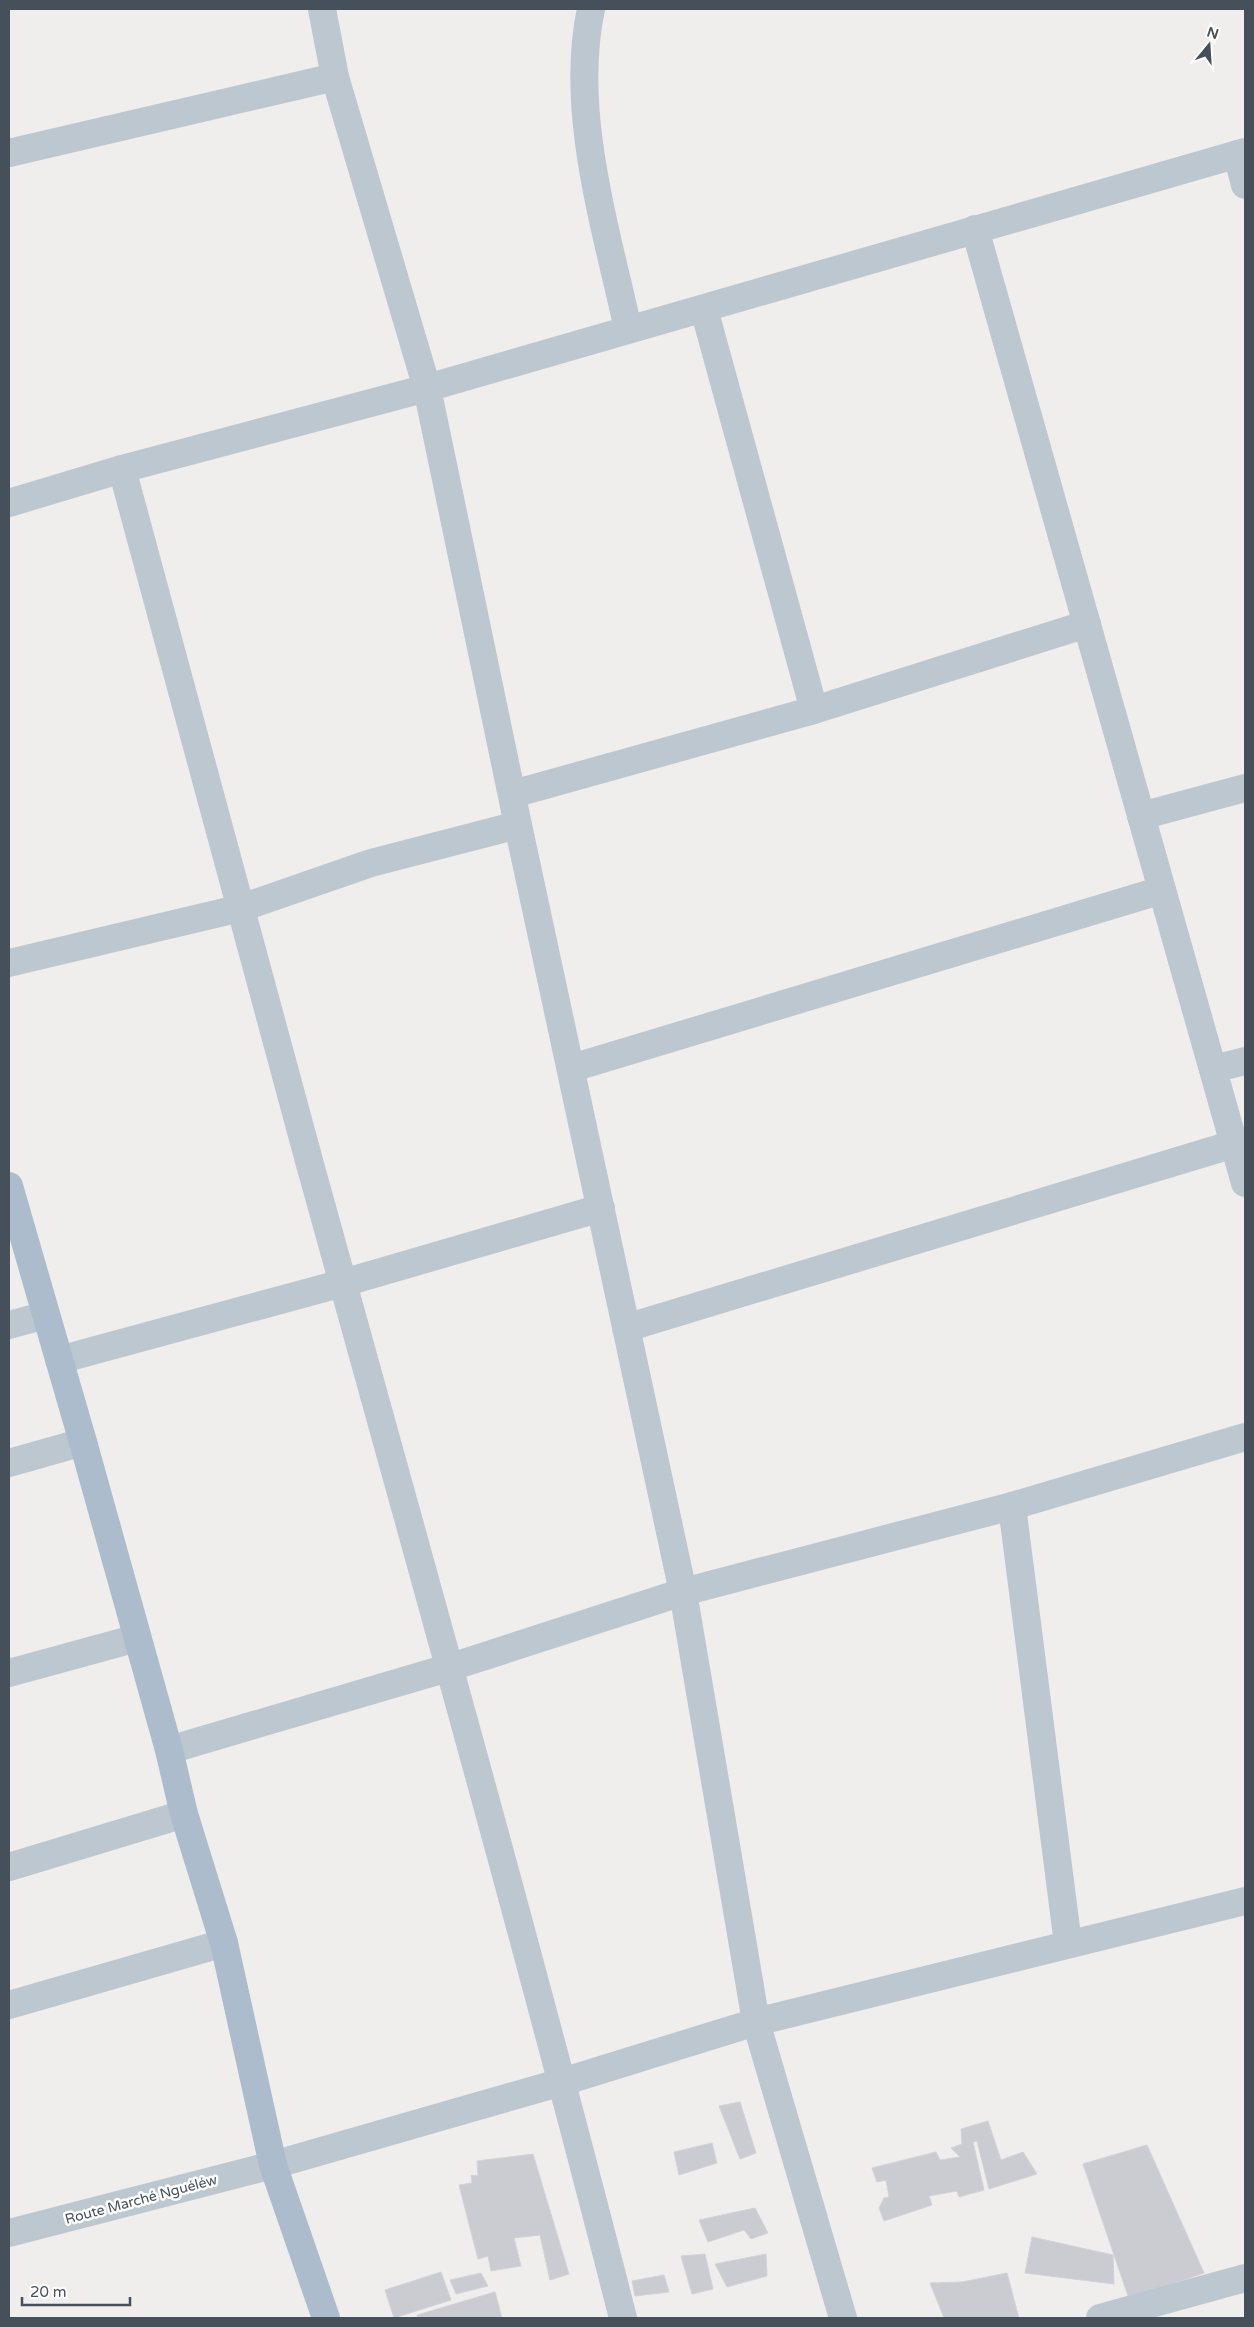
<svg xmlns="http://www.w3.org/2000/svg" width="1254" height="2327" viewBox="0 0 1254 2327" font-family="'Varela Round',sans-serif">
	<rect width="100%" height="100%" fill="#f0eded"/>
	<g fill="#caccd2" stroke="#d1d3d9">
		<polygon points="740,2102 756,2153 740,2159 719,2106"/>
		<polygon points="988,2121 1001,2160 1023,2152 1037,2174 989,2189 977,2141 973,2142 984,2190 959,2197 957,2191 929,2196 932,2205 884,2221 879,2208 884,2198 889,2197 886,2180 877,2182 872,2168 936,2152 940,2160 960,2157 951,2148 962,2144 961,2129"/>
		<polygon points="712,2143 717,2163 679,2175 674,2152"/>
		<polygon points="1147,2145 1204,2273 1129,2299 1083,2164"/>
		<polygon points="533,2154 569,2274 550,2280 540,2235 514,2238 521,2266 491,2271 488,2256 478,2259 459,2185 472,2183 471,2175 478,2176 477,2161"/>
		<polygon points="755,2208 768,2233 751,2239 744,2230 708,2242 699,2220"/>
		<polygon points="1032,2237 1113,2255 1114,2284 1025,2273"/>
		<polygon points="705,2254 713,2289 692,2294 681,2256"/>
		<polygon points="766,2254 767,2276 727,2287 715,2264"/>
		<polygon points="441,2272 451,2300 394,2318 385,2290"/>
		<polygon points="481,2273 488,2286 456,2294 450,2280"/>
		<polygon points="1007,2273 1019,2318 944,2318 930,2283 962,2282"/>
		<polygon points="664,2275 669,2292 635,2296 632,2281"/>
		<polygon points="495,2292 502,2318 418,2318 417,2315"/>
	</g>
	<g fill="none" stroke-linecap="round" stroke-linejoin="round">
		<g stroke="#bdc7d0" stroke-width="28">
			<polyline points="322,9 335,77 427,388 518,825 683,1592 756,2022 843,2318"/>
			<path d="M591,9C569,111 606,228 628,329"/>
			<polyline points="9,153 335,77"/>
			<polyline points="1237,154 1245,185"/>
			<polyline points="975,229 1245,1183"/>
			<polyline points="704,309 814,710"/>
			<path d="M122,469C196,742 268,1015 344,1287C439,1630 535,1973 623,2318"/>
			<polyline points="9,503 122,469 427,388 1245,152"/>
			<polyline points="513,794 814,710 1087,624"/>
			<polyline points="1141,816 1245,788"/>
			<polyline points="9,963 241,908 371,863 518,825"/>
			<polyline points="572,1068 1162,890"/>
			<polyline points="1213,1069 1245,1061"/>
			<polyline points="9,1325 46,1315"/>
			<polyline points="626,1328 1234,1144"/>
			<polyline points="59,1360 343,1283 601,1208"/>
			<polyline points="9,1463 83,1442"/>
			<polyline points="1012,1506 1068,1944"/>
			<polyline points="9,1673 137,1638"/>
			<polyline points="169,1750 451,1667 683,1592 1012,1506 1245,1437"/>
			<polyline points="9,1867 184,1814"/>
			<polyline points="9,2005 224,1943"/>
			<polyline points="9,2233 273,2165 562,2082 756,2022 1245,1901"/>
			<polyline points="1100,2318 1245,2278"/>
		</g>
		<polyline stroke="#acbccd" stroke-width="28" points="9,1186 83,1442 169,1750 184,1814 224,1943 273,2165 326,2318"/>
	</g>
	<g text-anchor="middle" stroke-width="5" stroke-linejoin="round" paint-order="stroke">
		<g font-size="14" fill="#45505b" stroke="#fff">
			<text transform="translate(141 2199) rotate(-15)" y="5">Route Marché Nguéléw</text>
		</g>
	</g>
	<rect width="1254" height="2327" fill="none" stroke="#45505b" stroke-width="20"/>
	<g transform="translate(1209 45) rotate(18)" stroke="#ffffff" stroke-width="4" paint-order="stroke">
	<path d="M0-4L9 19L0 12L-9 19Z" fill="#45505b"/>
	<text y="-8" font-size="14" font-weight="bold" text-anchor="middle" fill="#45505b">N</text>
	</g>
	<path d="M22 2297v8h108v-8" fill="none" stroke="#45505b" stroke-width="2.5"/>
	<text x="30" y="2297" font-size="15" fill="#45505b" stroke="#ffffff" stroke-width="4" paint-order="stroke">20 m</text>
</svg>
